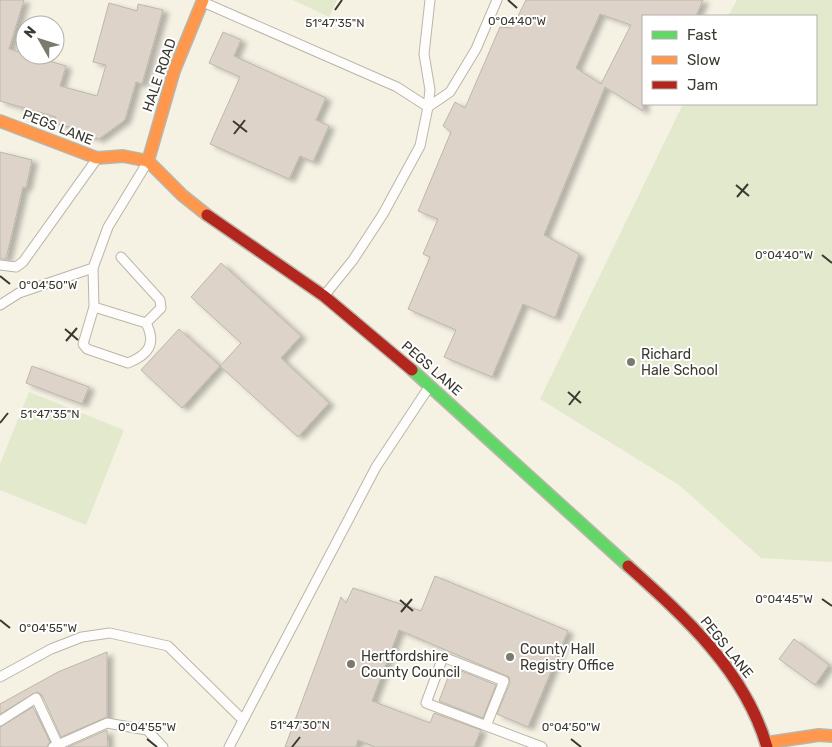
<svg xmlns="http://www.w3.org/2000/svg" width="832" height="747" viewBox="0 0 832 747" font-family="Rubik,sans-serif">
	<defs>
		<filter id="shadow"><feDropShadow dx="5.5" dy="3" stdDeviation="2.5" flood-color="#0004"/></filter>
	</defs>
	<rect width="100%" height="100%" fill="#f5f1e3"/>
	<g fill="#e3e9cd">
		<polygon points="293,0 337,0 329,17"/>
		<polygon points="737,0 832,0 832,562 761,558 679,485 540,399 683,104 816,104 816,16 728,16"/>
		<polygon points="29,392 124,430 86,525 0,490 0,464"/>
	</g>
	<g fill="#ded3c8" stroke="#bcb6ad" fill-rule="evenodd" filter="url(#shadow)">
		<polygon points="0,0 24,0 9,49 66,66 60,86 97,96 106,65 93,62 109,3 137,11 138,4 163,10 142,84 136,82 125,120 99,139 72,131 73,128 54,123 56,117 0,101"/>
		<path d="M526,0H703L696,16H643V111L605,87L544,235L579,254L555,318L523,304L492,377L444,357L456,330L408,309L430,257L423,254L438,219L418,211L451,132L443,126L455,102L465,108L500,27L512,28ZM600,14L631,25L601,84L576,68Z"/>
		<polygon points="223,32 241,40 234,56 326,98 316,120 329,126 313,162 300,156 289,179 210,144 240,77 209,63"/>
		<polygon points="0,152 32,160 26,188 23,187 6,259 0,259"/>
		<polygon points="221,263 301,336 281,358 329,403 298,437 220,366 241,343 191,297"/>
		<polygon points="179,329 220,366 182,408 141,370"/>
		<polygon points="32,366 89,387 82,404 26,383"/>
		<polygon points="435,576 568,631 528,727 497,714 510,683 509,677 399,630 372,701 430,723 434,713 481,730 474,747 375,747 358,740 356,747 285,747 341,597 346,603 353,588 421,611"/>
		<polygon points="794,639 829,665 815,685 779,659"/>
		<polygon points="107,652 107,717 61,737 42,695 37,692 0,714 0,704 58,672"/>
		<polygon points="452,667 496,685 483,718 439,701"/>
		<polygon points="33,707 50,742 47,747 0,747 0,727"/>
		<polygon points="107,730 108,747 68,747"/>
	</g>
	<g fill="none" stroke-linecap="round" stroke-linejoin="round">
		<g stroke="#b9b6ab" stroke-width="11">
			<g id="lane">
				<polyline points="205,3 397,87 428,107 420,146 383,214 353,260 324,296"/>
				<polyline points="428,107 450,92 476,49 497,0"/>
				<polyline points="428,107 430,90 424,54 430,0"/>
				<polyline points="121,257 160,300 161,308 146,323"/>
				<polyline points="0,265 16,267 23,262 96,160"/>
				<path d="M93,268L94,307L146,323C157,344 148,355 128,363L87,349L83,344L94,307"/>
				<polyline points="0,305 19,293 93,268 108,227 147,163"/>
				<polyline points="0,677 51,649 82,637 110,633 168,646 242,719"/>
				<polyline points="0,721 36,698 59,747"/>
				<polyline points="486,726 504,681 443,657 426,703 542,747"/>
				<polyline points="53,747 107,723 147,730 163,747"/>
				<polyline points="229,747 376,467 429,387"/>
			</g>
		</g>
		<g stroke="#b9b6ab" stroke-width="14">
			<polyline id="fast" points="412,370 628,566"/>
		</g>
		<g stroke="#b9b6ab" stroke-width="14">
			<g id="slow">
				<polyline points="0,121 97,158 123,156 148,161 182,195 207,215"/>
				<polyline points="148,161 174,71 203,0"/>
				<polyline points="766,743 819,735 832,736"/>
			</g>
		</g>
		<g stroke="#b9b6ab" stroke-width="14">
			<g id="jam">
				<polyline points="207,215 324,296 412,370"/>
				<path d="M628,566C685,617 745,671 767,747"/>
			</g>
		</g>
		<use href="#lane" stroke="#fefdfb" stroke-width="9"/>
		<use href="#fast" stroke="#63d668" stroke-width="11"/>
		<use href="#slow" stroke="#ff974d" stroke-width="11"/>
		<use href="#jam" stroke="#b3261e" stroke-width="11"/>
	</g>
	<path fill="none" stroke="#3b392f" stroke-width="2" d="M508,0L517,8M335,10L342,0M233,121L247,132M234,134L245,120M736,185L749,196M737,197L748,184M822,255L832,263M0,276L10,284M65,329L78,340M66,341L77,328M568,392L581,403M569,405L580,391M0,423L8,413M822,599L832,606M400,600L413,611M401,612L412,599M0,620L10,628M147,739L157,747M571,739L581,747M292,747L300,737"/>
	<g fill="#7c796e" stroke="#fff" stroke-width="2">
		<circle cx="631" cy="362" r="5"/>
		<circle cx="510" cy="657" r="5"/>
		<circle cx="351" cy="664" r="5"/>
	</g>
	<g text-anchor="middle" stroke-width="4" stroke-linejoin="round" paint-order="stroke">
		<g font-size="14" fill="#3b392f" stroke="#fff">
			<text transform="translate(159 75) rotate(-71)" y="5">HALE ROAD</text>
			<text transform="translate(58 127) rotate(21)" y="5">PEGS LANE</text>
			<text transform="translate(432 368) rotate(41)" y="5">PEGS LANE</text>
			<text transform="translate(727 647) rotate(51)" y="5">PEGS LANE</text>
		</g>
		<g font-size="14" fill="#3b392f" stroke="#fff" text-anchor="start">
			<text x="641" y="359">Richard<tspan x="641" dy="16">Hale School</tspan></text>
			<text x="520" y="654">County Hall<tspan x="520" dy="16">Registry Office</tspan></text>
			<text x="361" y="661">Hertfordshire<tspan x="361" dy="16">County Council</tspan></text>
		</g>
	</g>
	<g font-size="12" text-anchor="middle" fill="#3b392f" stroke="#fff" stroke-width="4" stroke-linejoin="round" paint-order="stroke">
		<text x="517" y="25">0°04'40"W</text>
		<text x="335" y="27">51°47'35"N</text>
		<text x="784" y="259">0°04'40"W</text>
		<text x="48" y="289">0°04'50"W</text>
		<text x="50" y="418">51°47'35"N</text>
		<text x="784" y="603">0°04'45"W</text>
		<text x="48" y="632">0°04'55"W</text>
		<text x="300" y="729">51°47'30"N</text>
		<text x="147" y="731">0°04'55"W</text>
		<text x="571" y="731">0°04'50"W</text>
	</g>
	<rect x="642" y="15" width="175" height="90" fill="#ffffff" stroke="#b1b0ac"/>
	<rect x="652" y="31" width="25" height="8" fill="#63d668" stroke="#b1b0ac"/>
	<text x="687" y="40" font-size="15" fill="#3b392f">Fast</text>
	<rect x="652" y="56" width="25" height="8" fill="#ff974d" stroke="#b1b0ac"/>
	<text x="687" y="65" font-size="15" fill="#3b392f">Slow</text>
	<rect x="652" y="81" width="25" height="8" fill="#b3261e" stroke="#b1b0ac"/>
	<text x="687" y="90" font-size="15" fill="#3b392f">Jam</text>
	<g transform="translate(40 40) rotate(309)"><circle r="24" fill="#ffffff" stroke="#b1b0ac"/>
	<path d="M0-4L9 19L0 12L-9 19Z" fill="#7c796e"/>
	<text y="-8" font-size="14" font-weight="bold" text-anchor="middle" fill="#3b392f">N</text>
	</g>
</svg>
